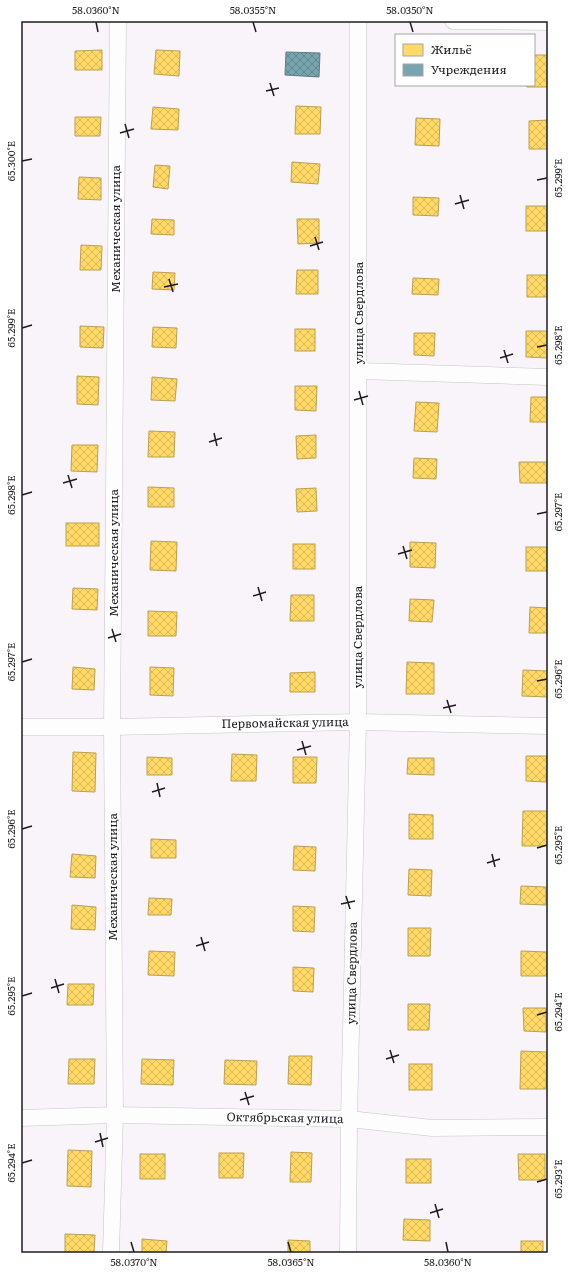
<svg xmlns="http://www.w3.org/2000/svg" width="569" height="1274" viewBox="0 0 569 1274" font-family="Literata,serif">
	<defs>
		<pattern id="homes-cross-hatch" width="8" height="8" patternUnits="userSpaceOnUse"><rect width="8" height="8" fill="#ffd966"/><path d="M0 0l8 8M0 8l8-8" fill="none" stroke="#daba58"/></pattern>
		<pattern id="public-cross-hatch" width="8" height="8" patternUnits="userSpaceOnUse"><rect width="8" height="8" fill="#76a5af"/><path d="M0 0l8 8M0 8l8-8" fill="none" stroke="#60868e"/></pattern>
	</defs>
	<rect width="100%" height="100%" fill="#f8f4fa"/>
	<g fill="url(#homes-cross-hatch)" stroke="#bca051">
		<polygon points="102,50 102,70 75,70 75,51"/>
		<polygon points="156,50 180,51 179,76 154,74"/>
		<polygon points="534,55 548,55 548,87 527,87 526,85 534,85"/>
		<polygon points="296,106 321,107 320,134 295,134"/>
		<polygon points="153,107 179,109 178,130 151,129"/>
		<polygon points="75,117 101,117 100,136 75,136"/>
		<polygon points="416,118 440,119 439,146 415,145"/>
		<polygon points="548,120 548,149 529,149 529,121"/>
		<polygon points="292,162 320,164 318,184 291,182"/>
		<polygon points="155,165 170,166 168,189 153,187"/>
		<polygon points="79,177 101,178 101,200 78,199"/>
		<polygon points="413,197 439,198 438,216 413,215"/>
		<rect x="526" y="206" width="22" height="25"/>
		<polygon points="152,219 174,220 174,235 151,234"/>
		<polygon points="297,219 319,219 319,243 298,244"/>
		<polygon points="81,245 102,246 101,270 80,270"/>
		<polygon points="297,270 318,270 318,294 296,294"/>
		<polygon points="153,272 175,273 174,290 152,289"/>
		<rect x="527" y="275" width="21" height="22"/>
		<polygon points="413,278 439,279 438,295 412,294"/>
		<polygon points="80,326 104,327 103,348 80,347"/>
		<polygon points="153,327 177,328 176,348 152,347"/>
		<rect x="295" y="329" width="20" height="22"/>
		<polygon points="526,331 548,331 548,358 526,357"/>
		<polygon points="414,333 435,333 434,356 414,355"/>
		<polygon points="77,376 99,377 98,405 77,404"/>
		<polygon points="152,377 177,379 175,401 151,400"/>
		<polygon points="295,386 317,386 316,411 295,410"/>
		<polygon points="531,397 548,397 548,422 530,422"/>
		<polygon points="416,402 439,403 437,432 414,431"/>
		<polygon points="149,431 175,432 174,457 148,457"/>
		<polygon points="316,435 316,458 297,459 296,436"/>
		<polygon points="72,445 98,445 97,472 71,471"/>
		<polygon points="414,458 437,459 436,479 413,478"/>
		<polygon points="519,462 548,462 548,483 520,483"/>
		<polygon points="148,487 174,488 174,507 148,507"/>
		<polygon points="316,488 317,511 297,512 296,489"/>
		<rect x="66" y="523" width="33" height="23"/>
		<polygon points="151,541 177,542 176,571 150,570"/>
		<polygon points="410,542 436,543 435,568 410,567"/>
		<rect x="293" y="544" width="22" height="25"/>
		<rect x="526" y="547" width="22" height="24"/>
		<polygon points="73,588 98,589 97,610 72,609"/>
		<polygon points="291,595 314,595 314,621 290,621"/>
		<polygon points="410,599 434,600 432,622 409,621"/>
		<polygon points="530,607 548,608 548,633 529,633"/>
		<polygon points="148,611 177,612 176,636 148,636"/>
		<polygon points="407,662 434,663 434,694 406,694"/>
		<polygon points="73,667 95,669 94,690 72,689"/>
		<polygon points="150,667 174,668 173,696 150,695"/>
		<polygon points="523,670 548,671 548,697 522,696"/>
		<polygon points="315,672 315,692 290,692 290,673"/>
		<polygon points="73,752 96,753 95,792 72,791"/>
		<polygon points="232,754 257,755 256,781 231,781"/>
		<polygon points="526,756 547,756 546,782 526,781"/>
		<polygon points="147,757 172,758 172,775 147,775"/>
		<polygon points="293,757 317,757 316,783 293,783"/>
		<polygon points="408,758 434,758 434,775 407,774"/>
		<polygon points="523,811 548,811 548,846 522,846"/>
		<polygon points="409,814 433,815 433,839 409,839"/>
		<polygon points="151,839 176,840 176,858 151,858"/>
		<polygon points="294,846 316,847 315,871 293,870"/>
		<polygon points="72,854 96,856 95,878 70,877"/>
		<polygon points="409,869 432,870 431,896 408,895"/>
		<polygon points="521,886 546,887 546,905 520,904"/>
		<polygon points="149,898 172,899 171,915 148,915"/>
		<polygon points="72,905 96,907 95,930 71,929"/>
		<polygon points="293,906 315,907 314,932 293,931"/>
		<polygon points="408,928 431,928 430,956 408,956"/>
		<polygon points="149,951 175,952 174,976 148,975"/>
		<polygon points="521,951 547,952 547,976 521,976"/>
		<polygon points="293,967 314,968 313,992 293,991"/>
		<polygon points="68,984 94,984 93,1005 67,1005"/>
		<polygon points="408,1004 430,1004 429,1030 408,1030"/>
		<polygon points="523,1008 546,1008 546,1032 524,1031"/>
		<polygon points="521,1051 547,1052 546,1089 520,1089"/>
		<polygon points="289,1056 312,1056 311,1085 288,1084"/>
		<polygon points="69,1059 95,1059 94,1084 68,1084"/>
		<polygon points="142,1059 174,1060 173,1085 141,1084"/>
		<polygon points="225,1060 257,1061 256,1085 224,1084"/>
		<rect x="409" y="1064" width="23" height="26"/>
		<polygon points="68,1150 92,1151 91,1187 67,1186"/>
		<polygon points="291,1152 312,1153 311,1182 290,1182"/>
		<polygon points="219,1153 244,1153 243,1178 219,1178"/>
		<rect x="140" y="1154" width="25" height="25"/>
		<polygon points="518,1154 545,1154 545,1180 519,1180"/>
		<rect x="406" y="1159" width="25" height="24"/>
		<polygon points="404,1219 430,1220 430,1241 403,1240"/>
		<polygon points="65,1234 95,1235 94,1253 65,1253"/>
		<polygon points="142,1239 167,1241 166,1253 142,1253"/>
		<polygon points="288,1240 310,1241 310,1253 288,1253"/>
		<rect x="521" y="1241" width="22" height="12"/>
	</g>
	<polygon fill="url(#public-cross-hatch)" stroke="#5c7c84" points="286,52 320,53 319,77 285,75"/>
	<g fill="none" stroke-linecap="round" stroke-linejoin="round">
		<g stroke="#c7c4c8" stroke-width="17">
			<g id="minor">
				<polyline points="453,21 548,22"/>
				<polyline points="359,371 548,377"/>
				<polyline points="21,727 112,727 358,722 548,726"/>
				<polyline points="21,1118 115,1115 349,1119 432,1128 548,1127"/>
				<polyline points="111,1253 115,1115 112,727 118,21"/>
				<polyline points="348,1253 349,1119 358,722 358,21"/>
			</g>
		</g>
		<use href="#minor" stroke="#fefdfe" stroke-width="16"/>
	</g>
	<path fill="none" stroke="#1e1c20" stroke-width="1.5" d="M96,22L98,32M253,22L256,32M410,22L413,32M270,83L274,96M266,91L279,88M125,124L129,138M120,133L134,129M22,161L32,159M537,180L547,178M460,195L464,209M455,204L469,200M315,237L319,250M310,246L323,242M169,279L173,292M164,287L178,284M22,328L32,325M537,347L547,345M504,350L508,363M500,358L513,354M359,391L363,405M354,400L368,396M214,433L217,446M209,442L222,438M68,475L72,488M63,483L77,479M22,495L32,492M537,514L547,512M403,546L407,559M398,554L412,550M258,587L262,601M253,596L266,592M112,629L116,642M108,638L121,634M22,662L32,659M537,681L547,679M447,700L451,713M443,708L456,705M302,741L306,755M297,750L311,746M157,783L160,797M152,792L165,788M22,829L32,826M537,848L547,845M492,854L495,867M487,863L500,859M346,896L350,909M341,904L355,901M201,937L205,951M196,946L209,942M55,979L59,993M51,988L64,984M22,996L32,993M537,1015L547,1012M390,1050L394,1063M386,1059L399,1055M245,1092L249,1105M240,1100L254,1096M100,1133L103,1147M95,1142L108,1138M22,1163L32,1160M537,1182L547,1179M435,1204L439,1218M430,1213L443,1209M131,1242L134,1252M288,1242L291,1252M446,1242L448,1252"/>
	<g text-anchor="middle" stroke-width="4" stroke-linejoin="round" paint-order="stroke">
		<g font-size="12" fill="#1e1c20" stroke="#fff">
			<text transform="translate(116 229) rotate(-90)" y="4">Механическая улица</text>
			<text transform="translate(359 313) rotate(-90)" y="4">улица Свердлова</text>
			<text transform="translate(114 553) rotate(-90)" y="4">Механическая улица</text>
			<text transform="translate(358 637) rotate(-90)" y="4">улица Свердлова</text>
			<text transform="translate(285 723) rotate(-1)" y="4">Первомайская улица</text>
			<text transform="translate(113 877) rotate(-90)" y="4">Механическая улица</text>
			<text transform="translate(352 973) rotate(-89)" y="4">улица Свердлова</text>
			<text transform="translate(285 1118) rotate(1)" y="4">Октябрьская улица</text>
		</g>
	</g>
	<rect width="569" height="1274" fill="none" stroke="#ffffff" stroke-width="44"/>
	<rect x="395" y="34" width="140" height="52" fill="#ffffff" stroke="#a5a4a6"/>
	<rect x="403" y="44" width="20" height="12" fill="#ffd966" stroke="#a5a4a6"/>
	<text x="431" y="54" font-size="12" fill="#1e1c20">Жильё</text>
	<rect x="403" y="64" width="20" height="12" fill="#76a5af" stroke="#a5a4a6"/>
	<text x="431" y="74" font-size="12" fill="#1e1c20">Учреждения</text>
	<rect x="22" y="22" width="525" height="1230" fill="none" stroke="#1e1c20" stroke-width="1.5"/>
	<g font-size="10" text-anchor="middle" fill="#1e1c20">
		<text x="96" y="14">58.0360°N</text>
		<text x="253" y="14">58.0355°N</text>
		<text x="410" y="14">58.0350°N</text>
		<text transform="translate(11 161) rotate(-90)" y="4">65.300°E</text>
		<text transform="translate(558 178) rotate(-90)" y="4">65.299°E</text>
		<text transform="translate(11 328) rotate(-90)" y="4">65.299°E</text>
		<text transform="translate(558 345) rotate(-90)" y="4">65.298°E</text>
		<text transform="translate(11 495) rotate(-90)" y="4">65.298°E</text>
		<text transform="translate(558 512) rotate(-90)" y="4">65.297°E</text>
		<text transform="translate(11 662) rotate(-90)" y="4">65.297°E</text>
		<text transform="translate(558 679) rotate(-90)" y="4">65.296°E</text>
		<text transform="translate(11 829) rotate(-90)" y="4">65.296°E</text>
		<text transform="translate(558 845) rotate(-90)" y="4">65.295°E</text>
		<text transform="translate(11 996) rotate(-90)" y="4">65.295°E</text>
		<text transform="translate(558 1012) rotate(-90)" y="4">65.294°E</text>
		<text transform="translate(11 1163) rotate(-90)" y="4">65.294°E</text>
		<text transform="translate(558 1179) rotate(-90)" y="4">65.293°E</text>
		<text x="134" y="1266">58.0370°N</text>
		<text x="291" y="1266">58.0365°N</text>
		<text x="448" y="1266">58.0360°N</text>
	</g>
</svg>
